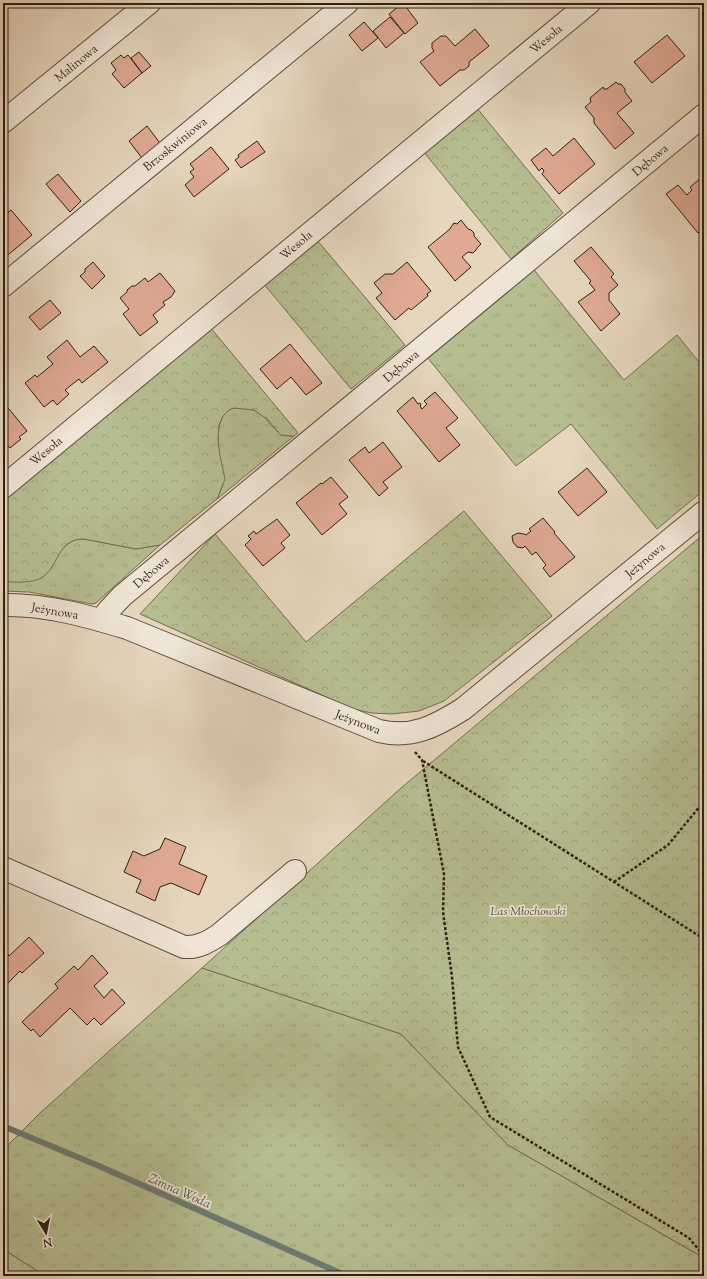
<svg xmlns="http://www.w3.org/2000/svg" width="707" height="1279" viewBox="0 0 707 1279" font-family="'Sorts Mill Goudy',serif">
	<defs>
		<pattern id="grass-tufts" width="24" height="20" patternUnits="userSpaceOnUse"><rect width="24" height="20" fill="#b6bd91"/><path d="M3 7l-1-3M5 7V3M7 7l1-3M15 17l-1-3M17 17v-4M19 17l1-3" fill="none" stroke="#9da27c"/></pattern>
		<pattern id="forest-crowns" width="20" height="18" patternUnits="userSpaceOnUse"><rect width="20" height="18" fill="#b6bd91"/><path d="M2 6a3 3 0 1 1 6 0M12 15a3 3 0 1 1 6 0" fill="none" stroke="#9da27c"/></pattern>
	</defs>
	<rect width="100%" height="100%" fill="#e6d6be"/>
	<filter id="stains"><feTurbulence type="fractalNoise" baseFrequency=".005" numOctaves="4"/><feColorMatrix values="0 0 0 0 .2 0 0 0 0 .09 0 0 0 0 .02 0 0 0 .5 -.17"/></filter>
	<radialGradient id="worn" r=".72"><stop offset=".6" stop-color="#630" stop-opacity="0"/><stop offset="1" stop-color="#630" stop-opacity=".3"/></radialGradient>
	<g fill="url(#grass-tufts)" stroke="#726e52">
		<polygon points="534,270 624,380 677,335 704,368 704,490 657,529 571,424 516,466 427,357"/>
		<path d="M234,408C240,409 247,408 253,410C272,417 272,438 294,436L217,499C219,494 222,489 222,485C223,464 207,416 234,408Z"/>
		<path d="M77,539H84L136,549L160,545L108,592L96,603L92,604L29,592L3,591V581L6,582L51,569C57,556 63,544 77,539Z"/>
		<polygon points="202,968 401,1034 508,1145 704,1258 704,1276 45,1276 3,1249 3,1150 40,1113"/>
	</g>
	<g fill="url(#forest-crowns)" stroke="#726e52">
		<polygon points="476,107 563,213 511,259 423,151"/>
		<polygon points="317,240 405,345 351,389 263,283"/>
		<path d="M210,327L298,433L294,436L281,435L268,420L254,410L234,408L229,410L223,416L219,425L218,439L220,456L225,479L217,499L160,545L136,549L84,539C57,539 60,564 43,577C35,583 13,583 3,581V498Z"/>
		<polygon points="464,511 552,616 444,701 419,711 392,714 372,713 353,709 140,614 215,534 306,642"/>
		<polygon points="704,534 704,1258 508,1145 401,1034 202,968 401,788"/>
		<polygon points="3,1249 45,1276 3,1276"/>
	</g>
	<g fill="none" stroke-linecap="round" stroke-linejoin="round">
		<polyline stroke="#6d7b73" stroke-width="6" points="3,1126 99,1166 347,1276"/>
	</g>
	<g fill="#dfa994" stroke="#2f1f13">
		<polygon points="403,3 418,23 405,34 389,14"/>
		<polygon points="390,17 404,33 386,48 373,31"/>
		<polygon points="364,22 378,38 362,51 349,35"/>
		<polygon points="475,29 489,46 469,62 469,66 464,70 460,70 440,86 420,62 434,51 432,48 432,43 441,36 446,36 455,46"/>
		<polygon points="667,35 685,56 652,83 634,62"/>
		<polygon points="139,52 151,66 142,73 131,58"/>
		<polygon points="121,55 124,58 128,55 142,73 124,88 112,74 116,70 111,63"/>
		<polygon points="616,82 618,84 621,84 625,89 625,92 632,101 617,113 634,133 615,149 594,123 594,118 585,107 591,102 590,98 603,87 604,89 607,89"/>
		<polygon points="147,126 163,147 145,162 129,141"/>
		<polygon points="574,138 595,164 559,194 542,174 544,171 542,168 539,171 531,160 546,148 553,156"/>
		<polygon points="257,141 265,152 241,168 235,160 239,157 238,155"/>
		<polygon points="211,147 229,169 194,197 185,185 194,177 190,172 194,169 190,164"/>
		<polygon points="58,174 81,201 70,212 46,184"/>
		<polygon points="701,178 704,181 704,228 698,233 666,194 678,185 687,195 692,190 690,187"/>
		<polygon points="11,210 32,235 3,259 3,217"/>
		<polygon points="461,220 468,229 471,230 474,233 474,236 481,244 477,248 476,250 473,253 468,252 462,257 471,267 455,281 428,247 450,229 451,227 454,223 457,224"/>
		<polygon points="591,247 614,274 611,277 618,285 609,293 609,300 620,314 601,331 578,302 595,290 589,283 591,281 574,261"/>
		<polygon points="93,262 105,276 92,289 80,276 85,272 85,269"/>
		<polygon points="407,262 431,291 427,294 428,296 411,310 409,308 395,320 376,298 382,293 374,283 385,274 393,274"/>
		<polygon points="160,273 175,291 171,297 163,302 165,305 153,315 158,322 140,336 123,314 129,309 120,298 127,292 127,290 132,286 135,286 145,278 148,282"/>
		<polygon points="50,300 61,313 40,330 29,317"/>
		<polygon points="67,340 80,357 94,346 108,362 82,383 79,379 65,390 69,394 57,405 53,400 44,407 25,383 35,375 37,377 53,364 47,357"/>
		<polygon points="290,344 322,383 306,395 291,377 277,389 260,369"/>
		<polygon points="435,392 458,418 446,428 460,445 439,462 397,411 413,397 418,404 420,403 421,405 420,406 422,409 427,404 424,401"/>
		<polygon points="3,407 9,409 27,431 19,437 21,439 10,448 8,446 3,450"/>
		<polygon points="383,442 402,467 383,482 388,488 379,496 349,460 365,447 369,453"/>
		<polygon points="587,468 607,492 578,516 558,492"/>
		<polygon points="331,477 348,497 339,504 347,514 322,535 296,503 321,483 322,484"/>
		<polygon points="543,518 555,532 554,533 575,557 550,577 543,568 546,565 536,552 532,555 525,546 523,548 517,547 513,542 512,536 518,533 524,534 526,535 531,531 529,529"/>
		<polygon points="277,519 290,535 281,543 285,548 263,566 245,545 251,539 248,536 254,531 256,534"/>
		<polygon points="165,838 186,847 179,864 207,876 199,895 171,883 160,887 155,901 136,892 141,880 124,872 133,851 144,856 160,849"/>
		<polygon points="29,937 44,953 22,973 20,971 3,988 3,953 5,955 7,953 9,956"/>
		<polygon points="92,955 108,973 94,986 104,998 112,989 125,1003 101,1025 94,1018 87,1025 70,1008 40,1037 33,1029 31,1031 22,1022 58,988 55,984 74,966 78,970"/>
	</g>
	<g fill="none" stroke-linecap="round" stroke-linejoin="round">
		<g stroke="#5d4d3e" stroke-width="24">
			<g id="minor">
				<polyline points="3,122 149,3"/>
				<polyline points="3,286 347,3"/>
				<polyline points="3,487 589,3"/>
				<path d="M3,605C45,604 87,616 127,628L379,731C412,739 436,726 463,709L704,512"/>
				<polyline points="101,620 108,611 122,596 704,115"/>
				<path d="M3,868L184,947C198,948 208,942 219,935L295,871"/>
			</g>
		</g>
		<g stroke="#2f1f13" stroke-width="2.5" stroke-dasharray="3 2" stroke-linecap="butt">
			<polyline points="415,752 422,760 444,874 443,912 452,977 458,1047 490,1117 689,1238 704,1256"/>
			<polyline points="423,761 704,939"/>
			<polyline points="614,882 668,845 701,805 704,800"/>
		</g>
		<use href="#minor" stroke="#efe4d5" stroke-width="22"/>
	</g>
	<g text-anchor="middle" stroke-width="3.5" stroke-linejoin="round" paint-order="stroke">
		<g font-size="12" fill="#2f1f13" stroke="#efe4d5">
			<text transform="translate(546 39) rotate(-40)" y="4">Wesoła</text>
			<text transform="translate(76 63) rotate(-39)" y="4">Malinowa</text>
			<text transform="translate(175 144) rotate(-39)" y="4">Brzoskwiniowa</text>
			<text transform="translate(650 160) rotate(-40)" y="4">Dębowa</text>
			<text transform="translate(296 245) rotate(-40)" y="4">Wesoła</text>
			<text transform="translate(401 366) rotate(-40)" y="4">Dębowa</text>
			<text transform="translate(46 451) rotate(-40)" y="4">Wesoła</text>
			<text transform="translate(645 560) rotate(-40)" y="4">Jeżynowa</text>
			<text transform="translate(151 572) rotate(-40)" y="4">Dębowa</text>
			<text transform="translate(55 611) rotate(10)" y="4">Jeżynowa</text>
			<text transform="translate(358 722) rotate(21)" y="4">Jeżynowa</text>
		</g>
		<g font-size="12" font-style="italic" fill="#584e39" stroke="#efe4d5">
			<text x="528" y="915">Las Młochowski</text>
		</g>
		<g font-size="13" font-style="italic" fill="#4e4d43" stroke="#efe4d5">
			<text transform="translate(180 1190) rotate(24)" y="5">Zimna Woda</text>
		</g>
	</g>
	<rect width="707" height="1279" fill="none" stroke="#e6d6be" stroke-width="16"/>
	<rect x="4" y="4" width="699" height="1271" fill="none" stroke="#2f1f13" stroke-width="2"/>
	<rect x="8" y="8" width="691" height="1263" fill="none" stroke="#2f1f13"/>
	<g transform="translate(46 1233) rotate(170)" stroke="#efe4d5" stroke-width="3" paint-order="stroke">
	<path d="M0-3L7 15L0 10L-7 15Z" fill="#2f1f13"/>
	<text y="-6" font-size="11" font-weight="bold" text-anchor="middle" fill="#2f1f13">N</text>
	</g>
	<rect width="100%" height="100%" filter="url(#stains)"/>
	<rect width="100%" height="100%" fill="url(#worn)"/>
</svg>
